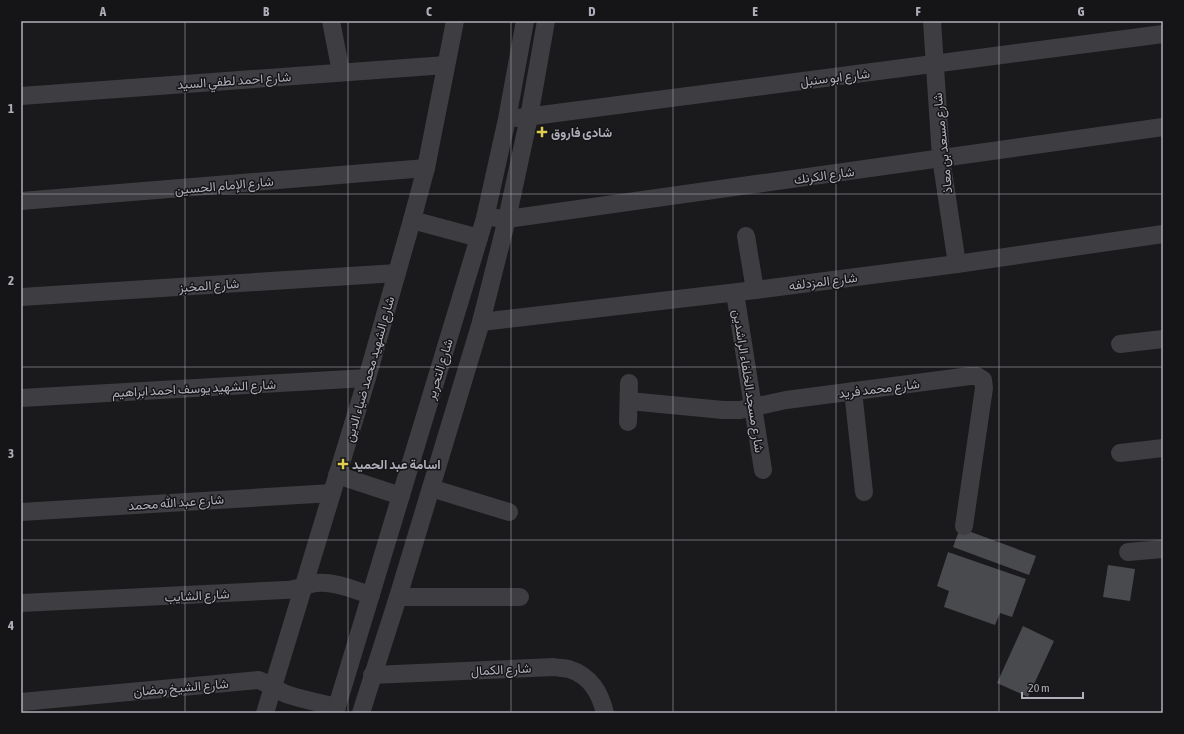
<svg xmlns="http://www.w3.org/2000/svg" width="1184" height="734" viewBox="0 0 1184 734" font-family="'Asap Condensed',Vazirmatn,sans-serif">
	<rect width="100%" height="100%" fill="#1a1a1c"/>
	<g fill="#494a4e">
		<polygon points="960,528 1036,556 1029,575 953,547"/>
		<polygon points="948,552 1026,579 1012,617 1000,613 995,625 944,607 949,591 937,586"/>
		<polygon points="1108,565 1135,569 1130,601 1103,597"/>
		<polygon points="1023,626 1054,641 1028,697 997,683"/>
	</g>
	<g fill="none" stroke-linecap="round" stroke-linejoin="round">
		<g stroke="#3d3d42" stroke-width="18">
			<polyline points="331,21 341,72"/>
			<polyline points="932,21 941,158 957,264"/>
			<polyline points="21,96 446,65"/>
			<polyline points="518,118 1163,34"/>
			<polyline points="21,201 426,168"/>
			<polyline points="496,218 507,219 1163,127"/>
			<polyline points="412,220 479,238"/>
			<polyline points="746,236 755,290"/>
			<polyline points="735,293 763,470"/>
			<polyline points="21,297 397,273"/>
			<polyline points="481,322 755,290 957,264 1163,234"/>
			<polyline points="1120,344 1163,339"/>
			<polyline points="853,391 864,492"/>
			<polyline points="21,398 367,378"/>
			<polyline points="629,401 723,410 740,410 786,400 970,376 977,376 983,380 984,388 964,526"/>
			<polyline points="628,422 629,383"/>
			<polyline points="1120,453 1163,448"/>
			<polyline points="337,475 401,496"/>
			<polyline points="431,488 509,512"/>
			<polyline points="21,512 332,493"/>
			<polyline points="1128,552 1163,549"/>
			<polyline points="398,597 520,597"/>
			<path d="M21,603L285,590C296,590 305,585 316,583C334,581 354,590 371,595"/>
			<path d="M372,675L554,667C559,668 564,668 569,669C591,676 600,693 605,713"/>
			<path d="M21,702L258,680C269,683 277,691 289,695C304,700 321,703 337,707"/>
			<polyline points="265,713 367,378 412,220 426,168 455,21"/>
			<polyline points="335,713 485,218 507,119 525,21"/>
			<polyline points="361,713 398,597 481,322 507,219 529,117 546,21"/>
		</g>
	</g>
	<path fill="none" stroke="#aeafba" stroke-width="1" stroke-opacity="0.55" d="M185,21V713M348,21V713M511,21V713M673,21V713M836,21V713M999,21V713M21,194H1163M21,367H1163M21,540H1163"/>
	<g fill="#decd50" stroke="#151517" stroke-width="1.5">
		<path d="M540 126h4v4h4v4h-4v4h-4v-4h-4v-4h4z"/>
		<path d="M341 458h4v4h4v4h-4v4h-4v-4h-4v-4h4z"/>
	</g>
	<g text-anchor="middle" stroke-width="3" stroke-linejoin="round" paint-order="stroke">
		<g font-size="13" fill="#aeafba" stroke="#151517">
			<text transform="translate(835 77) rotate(-7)" y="5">شارع ابو سنبل</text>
			<text transform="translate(234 80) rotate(-4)" y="5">شارع احمد لطفي السيد</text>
			<text transform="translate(942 143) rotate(-96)" y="5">شارع مسعد بن معاذ</text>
			<text transform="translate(824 175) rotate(-8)" y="5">شارع الكرنك</text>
			<text transform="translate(224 185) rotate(-5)" y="5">شارع الإمام الحسين</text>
			<text transform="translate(823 281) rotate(-7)" y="5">شارع المزدلفه</text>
			<text transform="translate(209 285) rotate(-4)" y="5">شارع المخبز</text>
			<text transform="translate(369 369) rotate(-74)" y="5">شارع الشهيد محمد ضياء الدين</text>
			<text transform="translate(439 369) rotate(-73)" y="5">شارع التحرير</text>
			<text transform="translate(749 381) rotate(81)" y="5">شارع مسجد الخلفاء الراشدين</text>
			<text transform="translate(194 388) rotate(-3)" y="5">شارع الشهيد يوسف احمد ابراهيم</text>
			<text transform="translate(879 388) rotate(-7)" y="5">شارع محمد فريد</text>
			<text transform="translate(176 502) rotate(-4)" y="5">شارع عبد الله محمد</text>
			<text transform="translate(197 595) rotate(-3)" y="5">شارع الشايب</text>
			<text transform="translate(501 669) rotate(-3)" y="5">شارع الكمال</text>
			<text transform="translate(181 687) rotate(-5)" y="5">شارع الشيخ رمضان</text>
		</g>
		<g font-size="13" font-weight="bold" fill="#aeafba" stroke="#151517" text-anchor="start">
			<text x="551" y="137">شادى فاروق</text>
			<text x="352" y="469">اسامة عبد الحميد</text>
		</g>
	</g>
	<rect width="1184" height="734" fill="none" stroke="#151517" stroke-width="44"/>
	<path d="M1022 692v6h61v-6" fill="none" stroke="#aeafba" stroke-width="2"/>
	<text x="1028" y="692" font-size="12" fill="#aeafba" stroke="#151517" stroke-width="3" paint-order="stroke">20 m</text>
	<rect x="22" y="22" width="1140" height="690" fill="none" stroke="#aeafba" stroke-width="1.5"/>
	<g font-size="13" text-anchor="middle" font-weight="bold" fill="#aeafba">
		<text x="103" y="16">A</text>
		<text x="266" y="16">B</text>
		<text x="429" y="16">C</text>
		<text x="592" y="16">D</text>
		<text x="755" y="16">E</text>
		<text x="918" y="16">F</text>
		<text x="1081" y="16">G</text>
		<text x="11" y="113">1</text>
		<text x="11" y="285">2</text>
		<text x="11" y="458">3</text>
		<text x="11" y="630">4</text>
	</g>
</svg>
